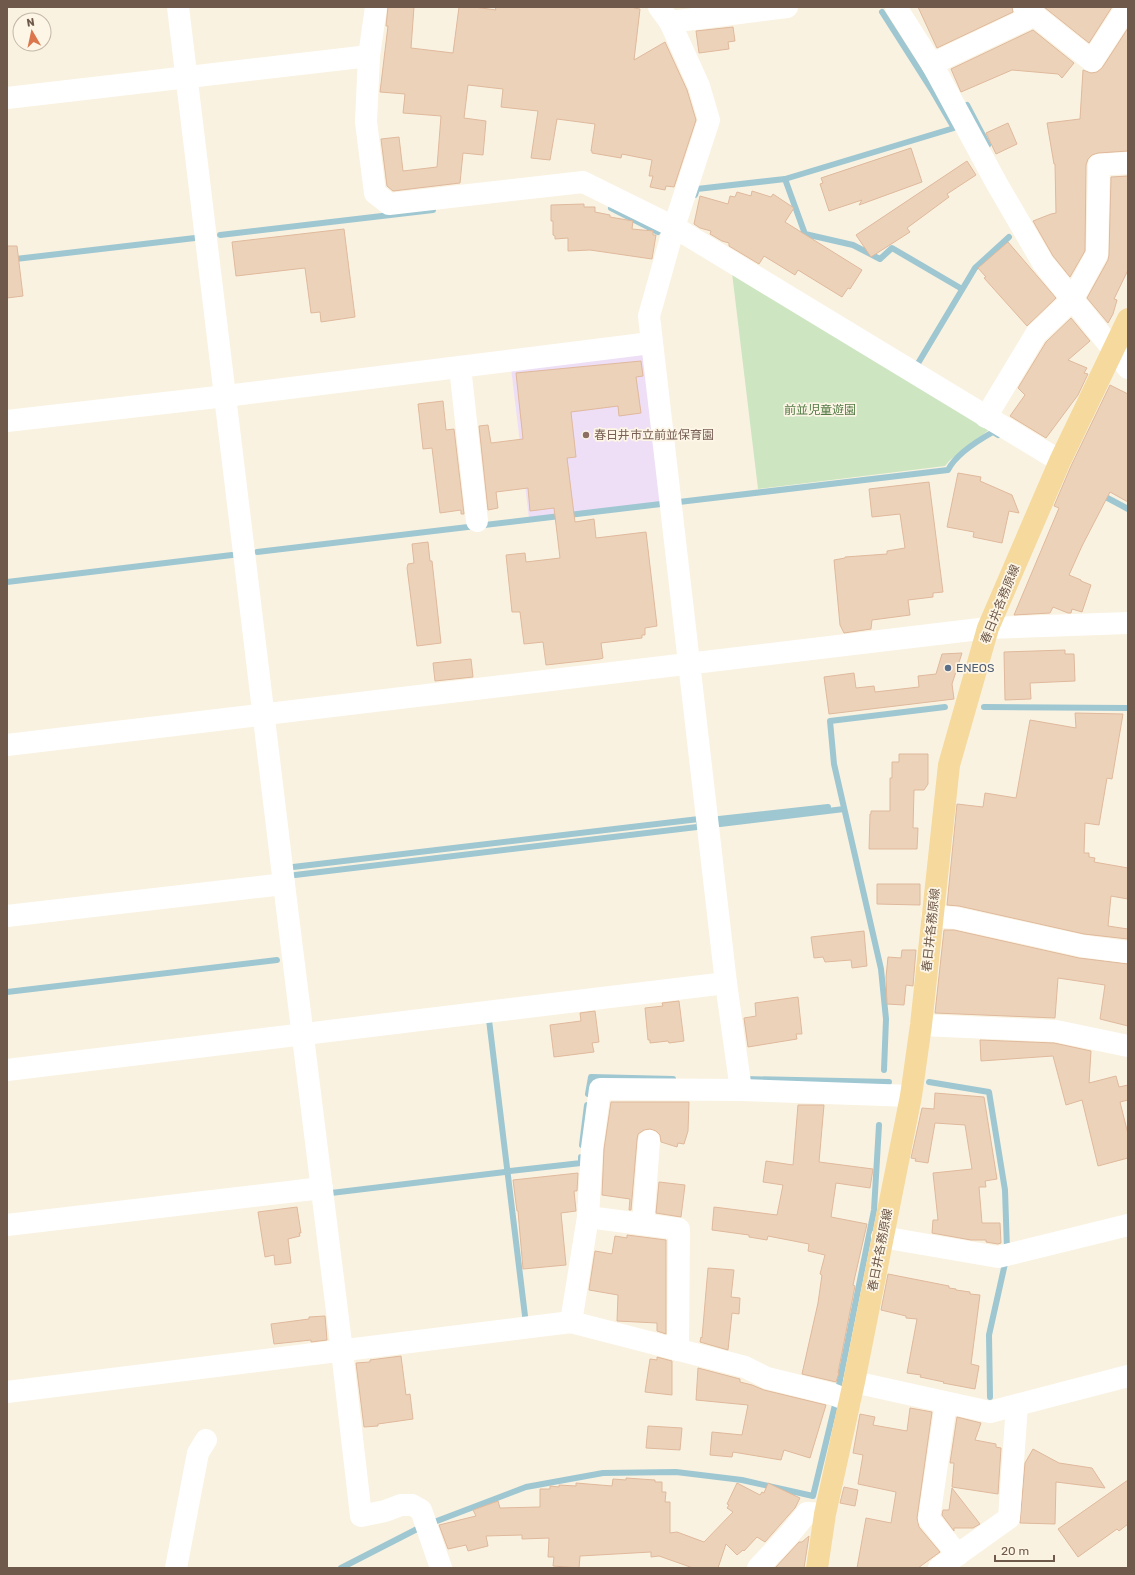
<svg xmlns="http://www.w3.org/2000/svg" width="1135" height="1575" viewBox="0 0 1135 1575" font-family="Rubik,'Noto Sans JP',sans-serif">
	<rect width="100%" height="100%" fill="#faf2e0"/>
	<polygon fill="#eedef6" points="636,352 644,356 662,502 529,518 511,368"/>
	<polygon fill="#cde6c1" points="732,273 990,429 950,460 945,466 758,489"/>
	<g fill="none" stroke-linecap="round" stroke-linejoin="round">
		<g stroke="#9ec7d2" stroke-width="6">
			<polyline points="967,105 988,145"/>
			<polyline points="785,179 805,234 853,245 880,259 892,248 962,289"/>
			<polyline points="695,195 697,189 785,179 954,128 933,92 882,12"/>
			<polyline points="611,208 658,232"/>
			<polyline points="220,235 433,210"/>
			<polyline points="7,260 195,238"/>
			<polyline points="921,368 917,365 975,268 1009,237"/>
			<polyline points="1100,494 1128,509"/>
			<path d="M679,502L948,470C956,454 977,441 993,432L998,435"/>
			<polyline points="257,552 661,504"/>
			<polyline points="7,582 232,555"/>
			<polyline points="984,707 1128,708"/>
			<polyline points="719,819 828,807"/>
			<polyline points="720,824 844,809"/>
			<polyline points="293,867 699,819 699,823"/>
			<polyline points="295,875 697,827"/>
			<polyline points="7,992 277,960"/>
			<polyline points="489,1020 526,1324"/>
			<polyline points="884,1070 886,1019 881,969 834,764 830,721 945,707"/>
			<polyline points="744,1079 889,1082"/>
			<polyline points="929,1082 989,1092 1005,1190 1007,1250"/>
			<polyline points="588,1094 591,1077 673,1079"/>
			<polyline points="582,1145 587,1105"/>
			<polyline points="510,1171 581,1163 581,1157"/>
			<polyline points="331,1193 505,1172"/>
			<polyline points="990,1397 989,1335 1006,1259"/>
			<polyline points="341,1568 421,1527 526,1487 603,1473 676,1472 742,1480 813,1496 835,1405 874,1210 879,1125"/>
		</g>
	</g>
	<g fill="#edd2ba" stroke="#dfb99c">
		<polygon points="388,7 414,7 411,48 453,53 459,7 474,7 496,10 495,7 634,7 634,8 640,9 634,60 665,42 687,90 696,120 674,187 666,186 665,190 650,187 653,176 649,176 652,160 622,154 621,158 592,153 592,151 591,151 595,124 557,119 550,160 531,158 538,111 501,107 503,89 468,85 464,118 486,121 483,155 463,153 460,183 393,191 387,186 381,139 399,137 403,171 437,167 441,116 403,113 405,94 380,92 388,26 386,26"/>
		<polygon points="918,7 1012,7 1013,12 937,48"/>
		<polygon points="1044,7 1112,7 1089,43"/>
		<polygon points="733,27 735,41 728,42 729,49 699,53 696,31"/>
		<polygon points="1128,28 1128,151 1098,153 1092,155 1088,159 1086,165 1085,251 1070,277 1053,256 1033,221 1051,214 1056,213 1055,164 1054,164 1047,123 1080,119 1083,70 1091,73 1097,72 1102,68"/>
		<polygon points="1033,30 1074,63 1062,78 1058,74 1012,70 961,92 951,69"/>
		<polygon points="1008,123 1017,144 996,154 986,133"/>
		<polygon points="911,148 922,182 859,205 862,200 829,211 820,184 823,183 821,178"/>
		<polygon points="967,161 976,175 947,194 949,197 907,228 910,232 871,257 856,235"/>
		<polygon points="1128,176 1128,270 1114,299 1117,300 1113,314 1108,323 1087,298 1108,260 1109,255 1111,177"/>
		<polygon points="752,191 771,197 773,194 794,208 785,222 862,270 850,289 848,288 842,297 798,270 795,275 764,256 759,264 729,246 729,243 722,241 710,234 711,231 700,228 694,224 700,196 728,204 730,196 735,197 737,192 751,196"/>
		<polygon points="584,204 584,207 595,207 595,212 610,215 610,217 633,221 632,229 653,231 653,235 656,235 652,259 590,250 568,251 568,238 555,239 555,236 553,235 553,221 551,221 551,205"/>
		<polygon points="344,229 355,317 321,322 320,312 311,313 305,268 236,276 232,242"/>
		<polygon points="1008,242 1056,298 1027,326 984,278 986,277 978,268"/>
		<polygon points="7,246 17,246 23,296 7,298"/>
		<polygon points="1071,318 1090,341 1068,360 1087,368 1084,373 1088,374 1078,395 1046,438 1010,416 1025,395 1018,388 1046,342"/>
		<polygon points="641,361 643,376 636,377 641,413 619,416 618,406 571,412 576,457 567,458 575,522 594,519 596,538 646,532 657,626 645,628 645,635 642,635 642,638 601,643 603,658 600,659 546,665 543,642 524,644 520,612 512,612 506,555 525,553 526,562 560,558 554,508 530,511 528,488 496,492 498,508 488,510 479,426 488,425 491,443 523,439 516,373"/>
		<polygon points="1110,385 1128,394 1128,502 1110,492 1082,546 1069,575 1081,580 1081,581 1091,585 1082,612 1072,609 1071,613 1068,613 1053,607 1050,613 1014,615 1059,508 1054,506 1071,466"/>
		<polygon points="443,401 446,430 454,429 464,514 461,514 461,510 440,513 432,448 423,449 418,404"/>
		<polygon points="958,473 981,477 980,481 1012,495 1019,513 1009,511 1002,543 973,537 974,532 947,527"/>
		<polygon points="929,482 943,592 933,593 933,597 908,600 910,615 872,620 871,629 844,633 840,625 834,560 845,558 845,557 887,554 887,551 905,548 900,514 872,517 869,489"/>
		<polygon points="428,542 430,561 432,561 441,643 417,646 407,568 408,564 414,563 412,544"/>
		<polygon points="1065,650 1065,654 1074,654 1075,681 1030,683 1031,699 1005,700 1004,652"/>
		<polygon points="962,653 952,684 954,699 829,714 824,677 854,673 856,688 874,686 875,692 919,687 918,676 936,674 942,654"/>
		<polygon points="471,659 473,677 435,681 433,663"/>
		<polygon points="1075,713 1123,714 1112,779 1107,778 1099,825 1085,823 1084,853 1089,853 1089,857 1095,858 1094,862 1128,868 1128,899 1111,896 1108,926 1128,929 1128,939 1084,934 959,906 947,905 957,804 983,807 985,793 1016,798 1030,720 1076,728"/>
		<polygon points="899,754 928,754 928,784 924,790 914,790 913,828 918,828 917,849 869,849 870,814 871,814 871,811 890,811 890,778 892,778 892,762 899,762"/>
		<polygon points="877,884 920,884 920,905 877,904"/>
		<polygon points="944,930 954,930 1079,958 1128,964 1128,1026 1100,1019 1105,985 1058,978 1055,1018 935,1013"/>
		<polygon points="864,931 867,966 852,968 851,960 825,962 823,957 814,958 811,937"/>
		<polygon points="902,950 916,950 913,986 906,985 904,1005 887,1004 886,977 888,957 901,958"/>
		<polygon points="798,997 802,1034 796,1034 797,1039 748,1047 744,1018 756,1016 755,1003"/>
		<polygon points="679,1001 684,1041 669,1043 668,1041 650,1043 650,1040 648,1040 645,1008 663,1006 662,1003"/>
		<polygon points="595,1011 599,1042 592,1043 594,1052 554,1057 550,1025 581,1021 580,1013"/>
		<polygon points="980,1040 1054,1043 1091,1051 1089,1083 1116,1076 1119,1087 1128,1085 1128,1100 1120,1102 1128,1134 1128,1158 1098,1166 1082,1100 1066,1105 1053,1056 981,1061"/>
		<polygon points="935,1093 984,1097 997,1179 985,1181 986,1187 979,1187 982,1223 1000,1223 1001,1243 998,1244 986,1242 986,1240 971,1240 932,1233 933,1220 938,1220 933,1173 972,1169 965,1125 935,1123 928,1163 915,1161 916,1159 911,1158 922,1108 934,1109"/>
		<polygon points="611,1102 689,1102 688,1131 684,1144 678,1143 677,1147 661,1142 660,1135 656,1131 650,1129 644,1130 638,1134 637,1140 631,1210 629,1210 630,1199 602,1195 604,1149"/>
		<polygon points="798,1105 824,1105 819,1162 873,1169 870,1188 836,1183 831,1217 867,1224 853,1285 855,1286 838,1373 839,1373 836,1382 802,1374 818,1303 822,1275 820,1274 825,1255 808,1251 809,1244 768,1236 767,1240 749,1237 749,1235 712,1230 714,1207 777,1215 783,1185 763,1182 766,1161 793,1165"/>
		<polygon points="578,1173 577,1191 574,1191 576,1211 561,1213 566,1265 523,1269 518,1211 517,1211 513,1180"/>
		<polygon points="659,1182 685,1185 681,1217 656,1213"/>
		<polygon points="297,1207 301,1233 299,1233 300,1236 288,1239 291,1263 275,1265 274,1255 265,1257 258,1212"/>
		<polygon points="627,1235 666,1240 666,1334 657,1331 657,1323 617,1321 618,1295 589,1290 595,1251 612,1254 615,1236 627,1238"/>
		<polygon points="708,1268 734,1270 731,1297 740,1298 739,1314 732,1313 728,1350 700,1342 701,1337 702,1338"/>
		<polygon points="888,1274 949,1286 949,1288 956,1289 956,1290 970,1292 970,1294 980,1295 971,1364 979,1366 975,1389 943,1383 944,1382 920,1377 921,1375 907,1373 917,1319 906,1318 906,1316 881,1310"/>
		<polygon points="325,1316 327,1340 311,1342 311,1340 274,1344 271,1324 309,1319 309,1317"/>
		<polygon points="401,1356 406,1395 410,1394 413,1419 378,1424 378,1426 364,1427 356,1363 370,1362 370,1360"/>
		<polygon points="657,1357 672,1361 672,1395 645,1392 650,1359 657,1360"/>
		<polygon points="698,1368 740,1379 740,1382 752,1385 764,1390 826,1405 810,1458 784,1450 781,1460 733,1452 732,1457 710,1455 712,1432 742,1435 748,1405 696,1400"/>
		<polygon points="910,1408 932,1412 917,1518 919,1527 940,1552 918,1568 857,1568 866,1518 891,1523 896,1492 858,1484 863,1455 853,1453 860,1414 875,1417 873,1425 907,1431"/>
		<polygon points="957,1417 981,1423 975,1440 996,1444 996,1447 1001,1448 998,1494 952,1487 954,1463 950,1463"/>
		<polygon points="648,1426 682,1428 680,1450 646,1448"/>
		<polygon points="1033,1449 1059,1463 1092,1468 1105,1488 1056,1482 1055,1524 1020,1523 1025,1463"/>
		<polygon points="626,1478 655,1480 655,1482 662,1482 662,1492 666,1492 665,1502 670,1502 670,1533 677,1532 704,1542 733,1512 727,1508 729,1505 727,1504 737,1483 760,1495 762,1492 764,1493 768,1483 800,1498 795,1508 765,1542 757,1537 744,1551 743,1550 737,1555 726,1544 718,1568 693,1568 659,1556 651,1557 651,1552 580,1556 579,1568 553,1566 554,1557 548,1557 549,1538 522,1539 522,1535 486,1536 488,1546 468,1551 466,1545 448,1549 439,1525 476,1516 473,1510 498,1501 500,1508 540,1507 540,1489 550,1489 550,1486 559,1487 559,1485 576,1486 576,1483 612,1486 613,1479 626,1480"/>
		<polygon points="1128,1480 1128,1524 1119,1531 1117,1529 1078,1557 1058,1529"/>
		<polygon points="844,1487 858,1490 855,1506 840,1503"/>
		<polygon points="952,1488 980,1524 973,1528 954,1528 954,1531 942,1515 943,1510 949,1510"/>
		<polygon points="809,1536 804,1568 775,1568 799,1542 802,1542"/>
	</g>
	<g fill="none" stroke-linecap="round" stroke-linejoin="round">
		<g stroke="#fff" stroke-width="22">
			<polyline points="178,7 284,884 342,1351 361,1516 385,1511 401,1505 412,1505 421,1510 441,1568"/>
			<polyline points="376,7 369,56 366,122 375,193 389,204 583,182 674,227 1060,461"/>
			<polyline points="659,7 670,22 699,86 709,120 674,227 649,316 726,983 741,1090"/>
			<polyline points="896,7 932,64 997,184 1043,263 1128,368"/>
			<polyline points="1024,7 1092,61 1127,7"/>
			<polyline points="670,22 787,7"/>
			<polyline points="932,64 1035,15"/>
			<polyline points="7,98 369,56"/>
			<polyline points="460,367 477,521"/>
			<polyline points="986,417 1036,334 1072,300 1097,254 1099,165 1128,163"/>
			<polyline points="7,421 226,396 651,343"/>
			<polyline points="7,745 988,628 1128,623"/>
			<polyline points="7,916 284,884"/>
			<polyline points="932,916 956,918 1082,946 1128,952"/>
			<polyline points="921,1025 1056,1031 1128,1046"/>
			<polyline points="7,1070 726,983"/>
			<polyline points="588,1217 679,1229 678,1350"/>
			<polyline points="643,1224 649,1141"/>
			<polyline points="7,1225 322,1188"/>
			<polyline points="882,1237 998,1257 1128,1225"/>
			<polyline points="571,1322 588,1217 592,1148 600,1089 741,1090 911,1096"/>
			<polyline points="854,1382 990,1412 1128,1376"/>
			<polyline points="7,1392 571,1322 745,1367 767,1378 832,1394 850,1401"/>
			<polyline points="946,1403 929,1519 958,1555"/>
			<polyline points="176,1568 198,1453 206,1440"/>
			<polyline points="758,1568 788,1536 807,1513 825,1514"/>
			<polyline points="939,1568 1009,1518 1017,1405"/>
		</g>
		<polyline stroke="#f5d99d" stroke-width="22" points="817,1568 825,1514 854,1382 911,1096 921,1025 949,765 988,628 1060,461 1128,319"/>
	</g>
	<circle fill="#8d6e63" stroke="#fdf6e6" stroke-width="1.5" cx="586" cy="435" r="4"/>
	<circle fill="#5c6f8a" stroke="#fdf6e6" stroke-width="1.5" cx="948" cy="668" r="4"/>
	<g text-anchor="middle" stroke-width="3.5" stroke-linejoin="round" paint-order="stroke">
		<g font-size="12" fill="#527a45" stroke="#fdf6e6">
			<text x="820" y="414">前並児童遊園</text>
		</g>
		<g font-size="12" fill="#785e54" stroke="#fdf6e6" text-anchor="start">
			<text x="594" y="439">春日井市立前並保育園</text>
		</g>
		<g font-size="12" fill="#6f594a" stroke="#fdf6e6">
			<text transform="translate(1000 604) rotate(-68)" y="4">春日井各務原線</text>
			<text transform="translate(931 930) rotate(-84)" y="4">春日井各務原線</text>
			<text transform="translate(880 1250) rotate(-79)" y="4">春日井各務原線</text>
		</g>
		<g font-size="12" fill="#4e5e75" stroke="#fdf6e6" text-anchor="start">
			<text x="956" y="672">ENEOS</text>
		</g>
	</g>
	<rect width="1135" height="1575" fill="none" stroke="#6f594a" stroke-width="16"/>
	<g transform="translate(32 32) rotate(351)"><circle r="19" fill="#fdf6e6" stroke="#c4b7a8"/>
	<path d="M0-3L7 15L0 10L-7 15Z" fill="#dc764d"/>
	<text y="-6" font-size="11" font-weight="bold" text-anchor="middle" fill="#6f594a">N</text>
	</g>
	<path d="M995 1555v6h59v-6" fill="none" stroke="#6f594a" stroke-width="2"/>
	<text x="1001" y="1555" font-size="12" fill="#6f594a" stroke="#fdf6e6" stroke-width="3" paint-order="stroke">20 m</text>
</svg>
